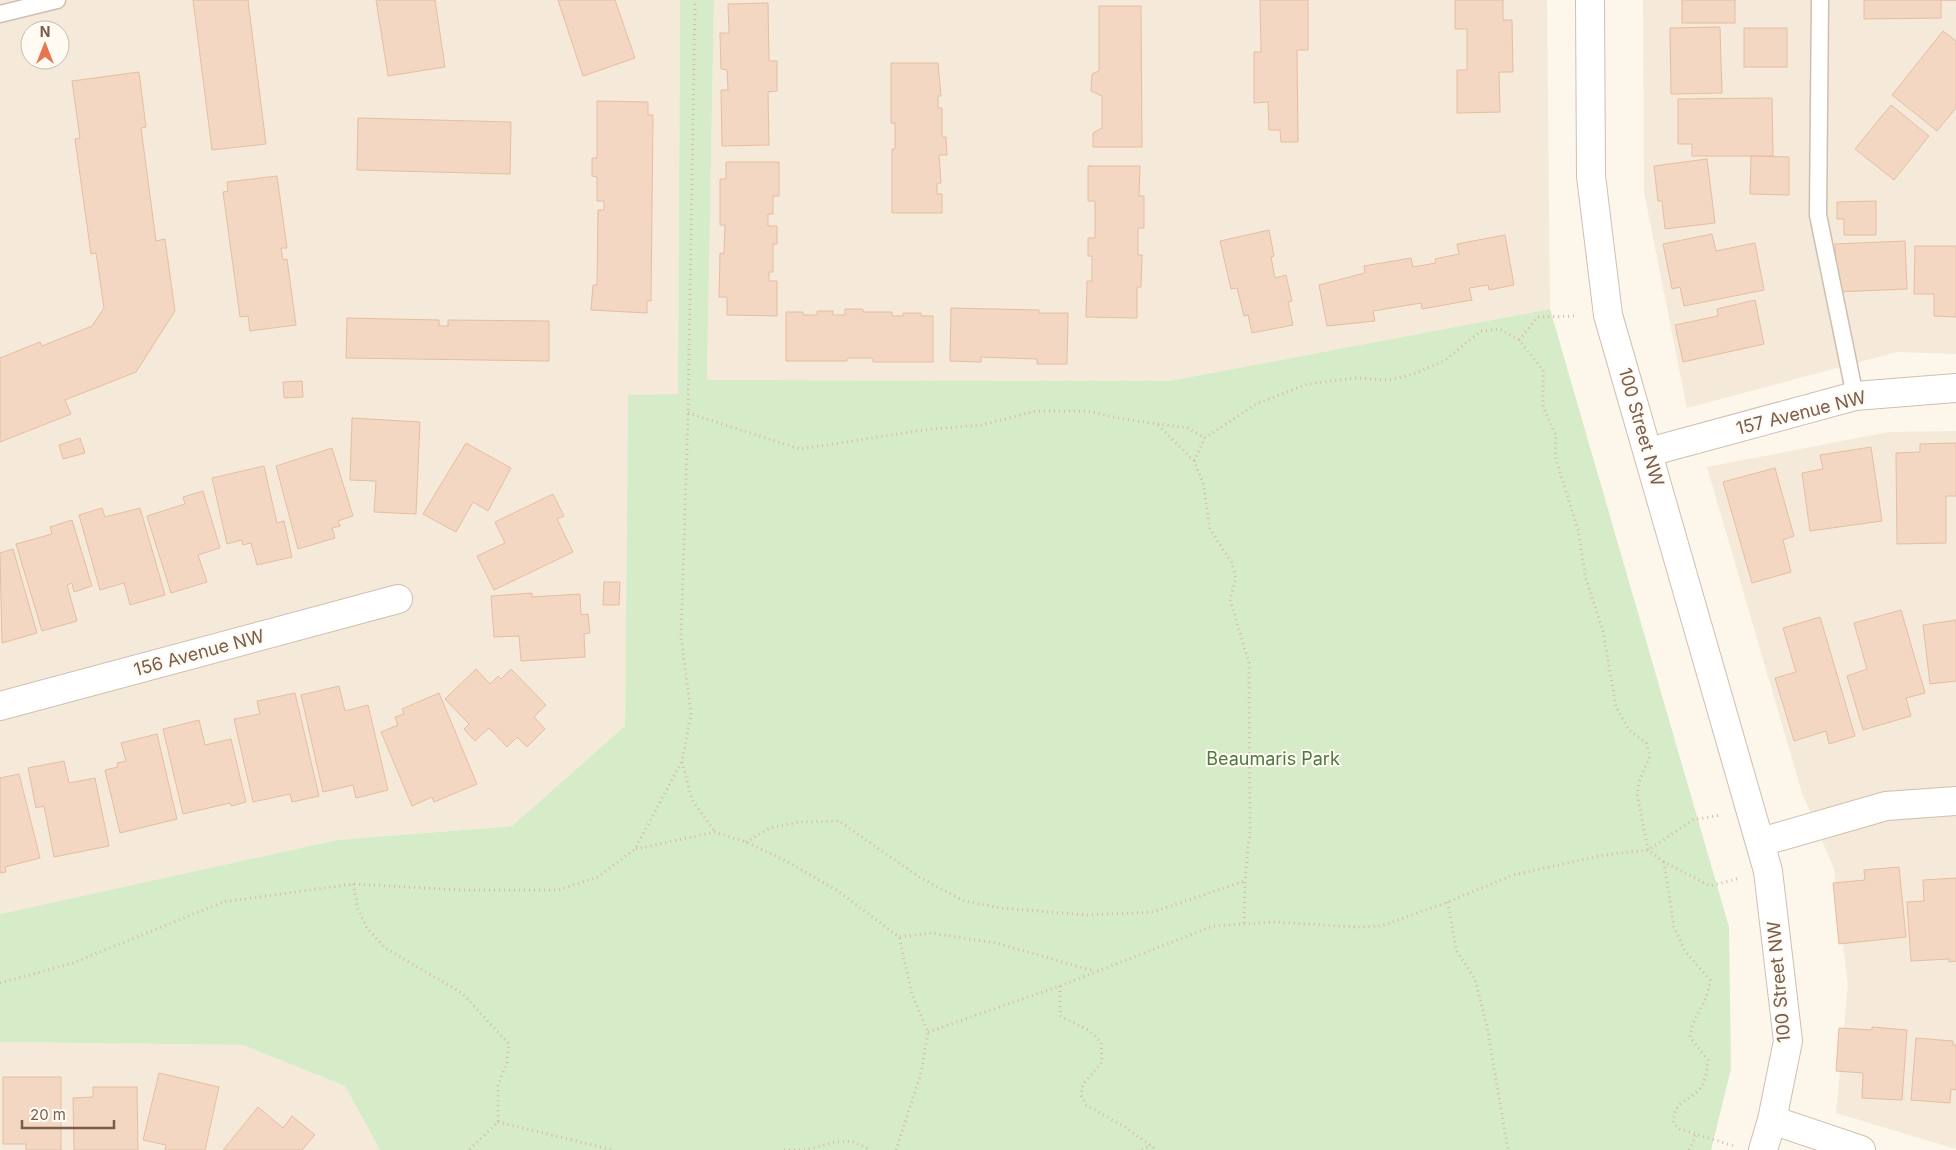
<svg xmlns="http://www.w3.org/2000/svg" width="1956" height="1150" viewBox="0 0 1956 1150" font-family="Inter,sans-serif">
	<rect width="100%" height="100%" fill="#fdf6eb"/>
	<g fill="#f5e9d9" fill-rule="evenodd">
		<path d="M0,0H680L678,395H628L625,726L512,826L337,840L0,914ZM30,30H60V60H30Z"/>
		<polygon points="714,0 1547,0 1550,309 1169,381 707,380"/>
		<polygon points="1643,0 1956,0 1956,354 1897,352 1687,408 1644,192"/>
		<polygon points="1956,431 1956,1149 1836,1113 1848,985 1834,869 1802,793 1707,467 1889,432"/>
		<polygon points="0,1042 243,1045 345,1086 380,1150 0,1150"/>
	</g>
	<polygon fill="#d6ecc8" points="680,0 714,0 707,380 1169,381 1550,309 1729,927 1731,1069 1711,1150 380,1150 345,1086 243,1045 0,1042 0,914 337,840 512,826 625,726 628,395 678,394"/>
	<g fill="#f3d7c2" stroke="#e6bda2">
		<polygon points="193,0 248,0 266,144 212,150"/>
		<polygon points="376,0 435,0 445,67 388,76"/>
		<polygon points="558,0 615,0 635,58 583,76"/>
		<polygon points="1260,0 1308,0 1308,50 1297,50 1298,142 1281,142 1280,130 1269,130 1268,102 1254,103 1254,52 1261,52"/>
		<polygon points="1455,0 1503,0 1503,20 1512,20 1513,72 1499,72 1500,112 1457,113 1457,70 1467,70 1467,29 1455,29"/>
		<rect x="1682" y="0" width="53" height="23"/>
		<polygon points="1864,0 1956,0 1941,0 1941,18 1864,19"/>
		<polygon points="768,3 769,61 777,61 777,91 768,92 769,145 722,146 721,90 728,90 727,70 721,69 720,33 729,33 728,4"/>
		<polygon points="1099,6 1141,6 1142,147 1093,147 1093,133 1102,128 1102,96 1091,91 1092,74 1099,71"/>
		<polygon points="1720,27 1722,93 1671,94 1670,28"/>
		<rect x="1744" y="28" width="43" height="39"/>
		<polygon points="1943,31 1956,41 1956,108 1937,131 1892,95"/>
		<polygon points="891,63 938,63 941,96 938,96 938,108 942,108 942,137 946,137 947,155 939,155 941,183 937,183 937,194 942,194 942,213 892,213 892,149 895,149 895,123 891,123"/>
		<polygon points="139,72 146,127 141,128 156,241 165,239 175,311 136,372 65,400 71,414 0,442 0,358 40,342 42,346 92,326 104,308 96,253 91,254 75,139 80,138 72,81"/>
		<polygon points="1772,98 1773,156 1692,156 1692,144 1678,144 1678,99"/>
		<polygon points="597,101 648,102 648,115 653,115 651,301 647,301 647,313 591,310 593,285 597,285 598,210 604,210 604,201 597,201 597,177 592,176 592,158 597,158"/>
		<polygon points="1891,105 1929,136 1894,180 1855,149"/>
		<polygon points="358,118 511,122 510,174 357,170"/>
		<polygon points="1751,156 1789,157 1789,195 1750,194"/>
		<polygon points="1707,159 1715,223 1665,229 1662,201 1658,201 1654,166"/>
		<polygon points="726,162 779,162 779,196 773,196 773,214 768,214 768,226 777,226 777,244 773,244 773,272 769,272 769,281 777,281 777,316 727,315 727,297 719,297 720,253 724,254 725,225 720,225 720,179 726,179"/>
		<polygon points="1088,166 1140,166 1139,196 1144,196 1144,228 1138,228 1138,255 1142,255 1141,287 1137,287 1137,318 1086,317 1087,281 1092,281 1092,256 1088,256 1088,238 1095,238 1095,201 1088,201"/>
		<polygon points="277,176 287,248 281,248 283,260 287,259 296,325 250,331 248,316 240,317 223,192 228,191 227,182"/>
		<polygon points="1876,201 1876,235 1844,235 1844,219 1837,219 1837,202"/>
		<polygon points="1269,230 1274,256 1271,257 1275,278 1286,275 1292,301 1288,302 1293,325 1252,333 1248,315 1244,316 1237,288 1231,289 1220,241"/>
		<polygon points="1712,234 1716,251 1755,243 1764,290 1684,306 1680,287 1672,289 1663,244"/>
		<polygon points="1505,235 1514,285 1489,290 1488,285 1469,288 1472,300 1422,309 1421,303 1373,311 1375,321 1327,326 1319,285 1365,273 1364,266 1411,258 1413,267 1436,263 1435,259 1459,254 1457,244"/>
		<polygon points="1905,241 1907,289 1836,292 1835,244"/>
		<polygon points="1915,246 1956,246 1956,317 1934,316 1934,294 1914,294"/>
		<polygon points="1755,300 1764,344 1683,362 1675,325 1718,316 1717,309"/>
		<polygon points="951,308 1039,310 1039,313 1068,313 1067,364 1037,364 1037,359 981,357 981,362 950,361"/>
		<polygon points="845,309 863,309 863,312 892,312 892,316 903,316 903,313 921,313 921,316 933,316 933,362 873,362 873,358 847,358 847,361 786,361 786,312 803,312 803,315 817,315 817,311 833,311 833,315 845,315"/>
		<polygon points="347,318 439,320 439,326 448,326 448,320 549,321 549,361 346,358"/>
		<polygon points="302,381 303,397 284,398 283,382"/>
		<polygon points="352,418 420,422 416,514 374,512 376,481 350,480"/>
		<polygon points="80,438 85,453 63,459 59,445"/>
		<polygon points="466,443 511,468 488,511 473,502 456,532 423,514"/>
		<polygon points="1956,443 1956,496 1946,496 1946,543 1897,544 1896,453 1920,452 1920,444"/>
		<polygon points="1871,447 1882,521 1810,531 1802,473 1823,469 1820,455"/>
		<polygon points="332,448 353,516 338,521 340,526 332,528 335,538 298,549 276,466"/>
		<polygon points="264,466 277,523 284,521 292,557 257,565 251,543 243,545 242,540 227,544 212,478"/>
		<polygon points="1775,468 1794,536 1783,540 1791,572 1752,583 1723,482"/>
		<polygon points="203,491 220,548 198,555 207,582 171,593 147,516 185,504 183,497"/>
		<polygon points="553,494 564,516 557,519 573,552 494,590 477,556 505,543 495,522"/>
		<polygon points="102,508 105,517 140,508 165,595 130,605 124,583 100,590 79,515"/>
		<polygon points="72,520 92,586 74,592 72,583 67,585 77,621 42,631 16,544 52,534 50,527"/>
		<polygon points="13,549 37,633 2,643 0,553"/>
		<polygon points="604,582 620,582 619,605 603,605"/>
		<polygon points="532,593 532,597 580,594 581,615 588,614 590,633 584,634 585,657 521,661 519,636 494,637 491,596"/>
		<polygon points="1901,610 1925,693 1906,698 1911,716 1863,730 1847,676 1867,669 1854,623"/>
		<polygon points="1820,617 1855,736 1829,744 1826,731 1794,741 1775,678 1796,672 1783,628"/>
		<polygon points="1956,620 1956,681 1930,684 1923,625"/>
		<polygon points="476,669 490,684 498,676 501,679 511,669 546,705 534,717 545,729 527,747 517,737 507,747 489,728 475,741 464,729 469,724 445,699"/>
		<polygon points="339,686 345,711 368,705 388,790 356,798 353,785 323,792 301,695"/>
		<polygon points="295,693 319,796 292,802 290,794 253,802 234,719 260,714 257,701"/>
		<polygon points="439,693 477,784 434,802 432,797 412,806 381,732 398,725 395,717 404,714 402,709"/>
		<polygon points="199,720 205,745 231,739 246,802 231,806 230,803 183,814 163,729"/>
		<polygon points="157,734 177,819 120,833 105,770 118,767 117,763 126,761 121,743"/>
		<polygon points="64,761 69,783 95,778 109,846 54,857 44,806 36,808 28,768"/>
		<polygon points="19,774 40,858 5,867 6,872 0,873 0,778"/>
		<polygon points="1899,867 1906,937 1839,944 1833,883 1865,880 1864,870"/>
		<polygon points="1956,878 1956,961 1949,962 1949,959 1911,961 1907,902 1924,901 1923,880"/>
		<polygon points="1872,1027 1907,1030 1902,1100 1862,1098 1863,1073 1836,1071 1839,1028 1872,1030"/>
		<polygon points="1916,1038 1953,1041 1953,1045 1956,1045 1956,1090 1951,1089 1950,1103 1911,1100"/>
		<polygon points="159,1073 219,1087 205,1150 165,1150 166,1145 143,1140"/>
		<polygon points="3,1077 61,1077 61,1150 26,1150 26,1144 3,1144"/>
		<polygon points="93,1087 137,1087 138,1150 74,1150 73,1098 93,1097"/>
		<polygon points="258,1107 283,1128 292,1116 315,1135 302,1150 223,1150"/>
	</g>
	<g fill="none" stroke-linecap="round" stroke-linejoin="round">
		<g stroke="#d0bfaf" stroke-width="19">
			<g id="service">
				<polyline points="1820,0 1818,215 1855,396"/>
				<polyline points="0,14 57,0"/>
			</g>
		</g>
		<g stroke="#d0bfaf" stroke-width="30">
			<g id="minor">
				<polyline points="1649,452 1855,396 1956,388"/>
				<polyline points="0,706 398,599"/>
				<polyline points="1761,842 1886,806 1956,801"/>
				<polyline points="1772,1120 1861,1150"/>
			</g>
		</g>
		<g stroke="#d0bfaf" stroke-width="30">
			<polyline id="tertiary" points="1590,0 1591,176 1608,315 1768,871 1788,1041 1772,1120 1763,1150"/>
		</g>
		<g stroke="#d8baa4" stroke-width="3" stroke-dasharray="1 4" stroke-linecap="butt">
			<polyline points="1519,340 1538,317 1578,316"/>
			<polyline points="688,413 800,449 931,429 982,425 1036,411 1087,411 1123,419 1188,428 1205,438"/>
			<polyline points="1158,425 1194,461 1203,483 1210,529 1232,563 1236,579 1230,599 1249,663 1250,830 1245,881 1244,924"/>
			<polyline points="1194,461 1205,438 1256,404 1308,384 1355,378 1389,380 1414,374 1444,361 1481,331 1500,329 1519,340 1543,370 1543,407 1556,435 1555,456 1578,530 1586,579 1603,631 1616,707 1629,730 1646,743 1650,756 1639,782 1637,793 1648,850 1664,862 1710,886 1740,878"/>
			<polyline points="682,762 692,800 715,832"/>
			<polyline points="746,842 770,828 798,822 839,821 919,877 964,901 1000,908 1087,915 1153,912 1245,881"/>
			<polyline points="636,849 715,832 746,842 788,862 838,891 899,937 931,933 996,943 1094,971"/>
			<path d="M1664,862L1674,927L1685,951L1710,980C1709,1002 1692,1016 1690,1037L1708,1060C1707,1070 1706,1082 1699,1090C1685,1104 1675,1100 1673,1123L1680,1129L1734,1146"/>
			<polyline points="353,884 358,909 367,928 385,948 462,993 509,1044 507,1062 498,1086 498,1122 469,1150"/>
			<polyline points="1448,902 1456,950 1475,979 1487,1027 1508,1150"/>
			<polyline points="0,983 73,963 223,902 353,884 462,890 558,890 598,877 635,849 682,761 691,714 681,636 688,413 695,0"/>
			<polyline points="1060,986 1060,1016 1088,1030 1101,1042 1102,1062 1083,1084 1081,1095 1086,1105 1125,1127 1157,1150"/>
			<polyline points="928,1032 1060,986 1213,926 1275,922 1357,927 1381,926 1448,902 1513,875 1604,855 1648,850 1693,820 1721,815"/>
			<polyline points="498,1122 613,1150"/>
			<polyline points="784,1150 806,1150 835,1142 851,1141 871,1150"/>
			<polyline points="896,1150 921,1073 928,1032 912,994 899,937"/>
			<polyline points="1142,1150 1151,1145"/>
			<polyline points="1689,1150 1696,1135"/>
		</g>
		<use href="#service" stroke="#fff" stroke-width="16"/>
		<use href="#minor" stroke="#fff" stroke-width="28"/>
		<use href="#tertiary" stroke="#fff" stroke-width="28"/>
	</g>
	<g text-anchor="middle" stroke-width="4" stroke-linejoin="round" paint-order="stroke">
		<g font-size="18" fill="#795e4d" stroke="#fffaf2">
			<text transform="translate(1801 413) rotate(-14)" y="6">157 Avenue NW</text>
			<text transform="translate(1641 427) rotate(74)" y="6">100 Street NW</text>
			<text transform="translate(199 653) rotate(-15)" y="6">156 Avenue NW</text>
			<text transform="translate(1779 982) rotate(-95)" y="6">100 Street NW</text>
		</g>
		<g font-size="18" fill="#507941" stroke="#fffaf2">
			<text x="1273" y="765">Beaumaris Park</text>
		</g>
	</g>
	<g transform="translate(45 45)"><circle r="24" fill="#fffaf2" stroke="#c9bcb0"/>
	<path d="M0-4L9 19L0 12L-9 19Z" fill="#e77550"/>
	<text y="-8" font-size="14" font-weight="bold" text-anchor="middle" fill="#795e4d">N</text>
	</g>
	<path d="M22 1120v8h92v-8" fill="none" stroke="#795e4d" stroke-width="2.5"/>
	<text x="30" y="1120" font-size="15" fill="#795e4d" stroke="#fffaf2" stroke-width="4" paint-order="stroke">20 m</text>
</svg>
